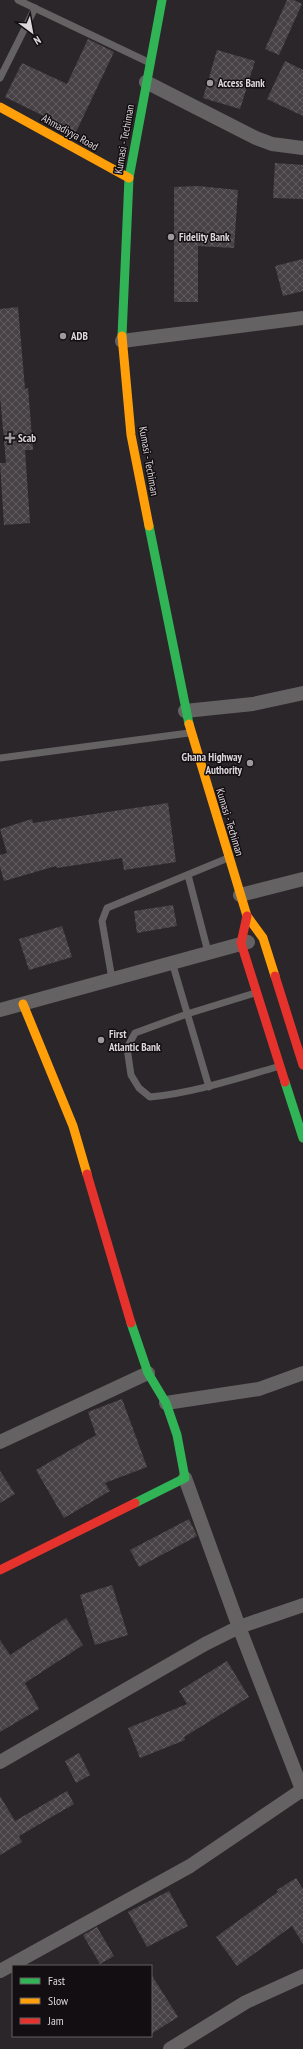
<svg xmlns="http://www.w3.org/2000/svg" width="303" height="2049" viewBox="0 0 303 2049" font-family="'PT Sans Narrow',sans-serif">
	<defs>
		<pattern id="building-cross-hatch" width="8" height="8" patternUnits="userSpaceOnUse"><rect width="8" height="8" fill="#484246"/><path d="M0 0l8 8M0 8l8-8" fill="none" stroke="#625d60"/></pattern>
	</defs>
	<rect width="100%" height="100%" fill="#2b2629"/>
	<g fill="url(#building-cross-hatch)">
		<polygon points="287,0 294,0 302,4 279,55 265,49"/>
		<polygon points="88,39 114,52 76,132 5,97 22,63 67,84"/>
		<polygon points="217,50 255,61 240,109 203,98"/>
		<polygon points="285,61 303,70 303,116 267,99"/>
		<polygon points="275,163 303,165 303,199 273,198"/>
		<polygon points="198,186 238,190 234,248 198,246 198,302 174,302 174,187"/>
		<polygon points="303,259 303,291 283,296 275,266"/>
		<polygon points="18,307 25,389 28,388 33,450 25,450 30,523 4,525 0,463 6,463 0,396 0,309"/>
		<polygon points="168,803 176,862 124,870 122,858 57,868 56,866 4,881 0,867 0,855 7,853 0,829 32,819 33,823"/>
		<polygon points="173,905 177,926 137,933 134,911"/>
		<polygon points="62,926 72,957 29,970 19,939"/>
		<polygon points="122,1399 147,1467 105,1483 110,1491 64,1518 36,1470 96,1435 88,1412"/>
		<polygon points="0,1471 15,1494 0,1503"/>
		<polygon points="189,1519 197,1536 139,1567 130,1550"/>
		<polygon points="112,1585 128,1635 95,1645 80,1595"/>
		<polygon points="66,1618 83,1645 25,1683 39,1709 0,1732 0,1640 10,1655"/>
		<polygon points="227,1661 249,1697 184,1737 185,1740 140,1758 128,1728 187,1704 179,1691"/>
		<polygon points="79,1753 90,1775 76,1783 65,1761"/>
		<polygon points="67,1791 74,1804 19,1836 22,1842 0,1855 0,1796 15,1821"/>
		<polygon points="296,1878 303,1889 303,1944 292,1926 237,1966 216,1937 278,1892 277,1890"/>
		<polygon points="169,1891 188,1926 147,1947 128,1912"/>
		<polygon points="97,1927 114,1956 100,1964 83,1935"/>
		<polygon points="151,1974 178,2017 151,2034"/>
	</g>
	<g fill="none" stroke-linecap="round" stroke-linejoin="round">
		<g stroke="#656264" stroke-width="7">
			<polyline points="18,0 148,62"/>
			<polyline points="0,78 35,8"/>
			<polyline points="0,758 189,733"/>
			<polyline points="188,875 208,952"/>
			<polyline points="172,962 209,1087"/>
			<polyline points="112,979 102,921 107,908 228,858"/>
			<path d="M255,993L187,1014L135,1033L127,1048L131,1075L139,1088L150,1097C193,1093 235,1079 277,1067"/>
		</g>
		<g stroke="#656264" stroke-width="14">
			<polyline points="146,82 256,138 272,144 303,148"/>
			<polyline points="122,341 303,318"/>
			<polyline points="185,711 253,704 303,693"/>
			<polyline points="240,895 303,879"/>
			<polyline points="0,1010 248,942"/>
			<polyline points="166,1403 259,1389 303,1373"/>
			<polyline points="0,1442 148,1373"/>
			<polyline points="303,1605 239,1627 303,1792"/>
			<polyline points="0,1762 205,1644 239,1627 185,1478"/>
			<polyline points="0,1971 190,1866 302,1790"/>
			<polyline points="170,2049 246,2002 303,1976"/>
		</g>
		<g stroke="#30b455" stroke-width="9">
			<polyline points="122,336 129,178 162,0"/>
			<polyline points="149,526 189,724"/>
			<polyline points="285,1082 303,1138"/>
			<polyline points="131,1323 148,1373 166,1403 177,1435 185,1478 135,1503"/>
		</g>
		<g stroke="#ff9f0a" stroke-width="9">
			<polyline points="0,107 129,178"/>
			<polyline points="122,336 131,435 149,526"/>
			<polyline points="189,724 247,916 263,938 275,976"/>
			<polyline points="23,1004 73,1126 87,1174"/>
		</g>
		<g stroke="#e5322d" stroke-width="9">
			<polyline points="247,916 241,943 285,1082"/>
			<polyline points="275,976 303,1065"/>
			<polyline points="87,1174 131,1323"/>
			<polyline points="0,1570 135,1503"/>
		</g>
	</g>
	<g fill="#9f989c" stroke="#130e11" stroke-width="1.5">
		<circle cx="210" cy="83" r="4"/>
		<circle cx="171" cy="237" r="4"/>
		<circle cx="63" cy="336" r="4"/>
		<path d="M8 432h4v4h4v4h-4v4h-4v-4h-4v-4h4z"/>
		<circle cx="250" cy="763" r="4"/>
		<circle cx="101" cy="1040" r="4"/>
	</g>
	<g text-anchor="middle" stroke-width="3" stroke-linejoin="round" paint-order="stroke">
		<g font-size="11" font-weight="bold" fill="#ddd6da" stroke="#130e11" text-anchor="start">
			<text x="218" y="87">Access Bank</text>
			<text x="179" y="241">Fidelity Bank</text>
			<text x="71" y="340">ADB</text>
			<text x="18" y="442">Scab</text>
			<text x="242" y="761" text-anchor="end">Ghana Highway<tspan x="242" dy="13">Authority</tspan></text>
			<text x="109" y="1038">First<tspan x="109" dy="13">Atlantic Bank</tspan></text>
		</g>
		<g font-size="11" fill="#ddd6da" stroke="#130e11">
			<text transform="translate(70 132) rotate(29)" y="4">Ahmadiyya Road</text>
			<text transform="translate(124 139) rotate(-80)" y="4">Kumasi - Techiman</text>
			<text transform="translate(149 461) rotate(80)" y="4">Kumasi - Techiman</text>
			<text transform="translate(230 822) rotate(73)" y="4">Kumasi - Techiman</text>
		</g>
	</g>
	<rect x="12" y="1965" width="140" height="72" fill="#130e11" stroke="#645e61"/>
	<rect x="20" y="1978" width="20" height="6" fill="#30b455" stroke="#645e61"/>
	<text x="48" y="1985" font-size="12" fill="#ddd6da">Fast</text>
	<rect x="20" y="1998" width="20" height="6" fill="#ff9f0a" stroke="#645e61"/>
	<text x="48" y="2005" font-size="12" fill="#ddd6da">Slow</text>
	<rect x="20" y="2018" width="20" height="6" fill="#e5322d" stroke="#645e61"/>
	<text x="48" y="2025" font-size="12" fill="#ddd6da">Jam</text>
	<g transform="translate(32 32) rotate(148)" stroke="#130e11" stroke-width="3" paint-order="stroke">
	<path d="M0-3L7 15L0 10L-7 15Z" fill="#ddd6da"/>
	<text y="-6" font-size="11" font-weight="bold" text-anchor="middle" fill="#ddd6da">N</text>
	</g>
</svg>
